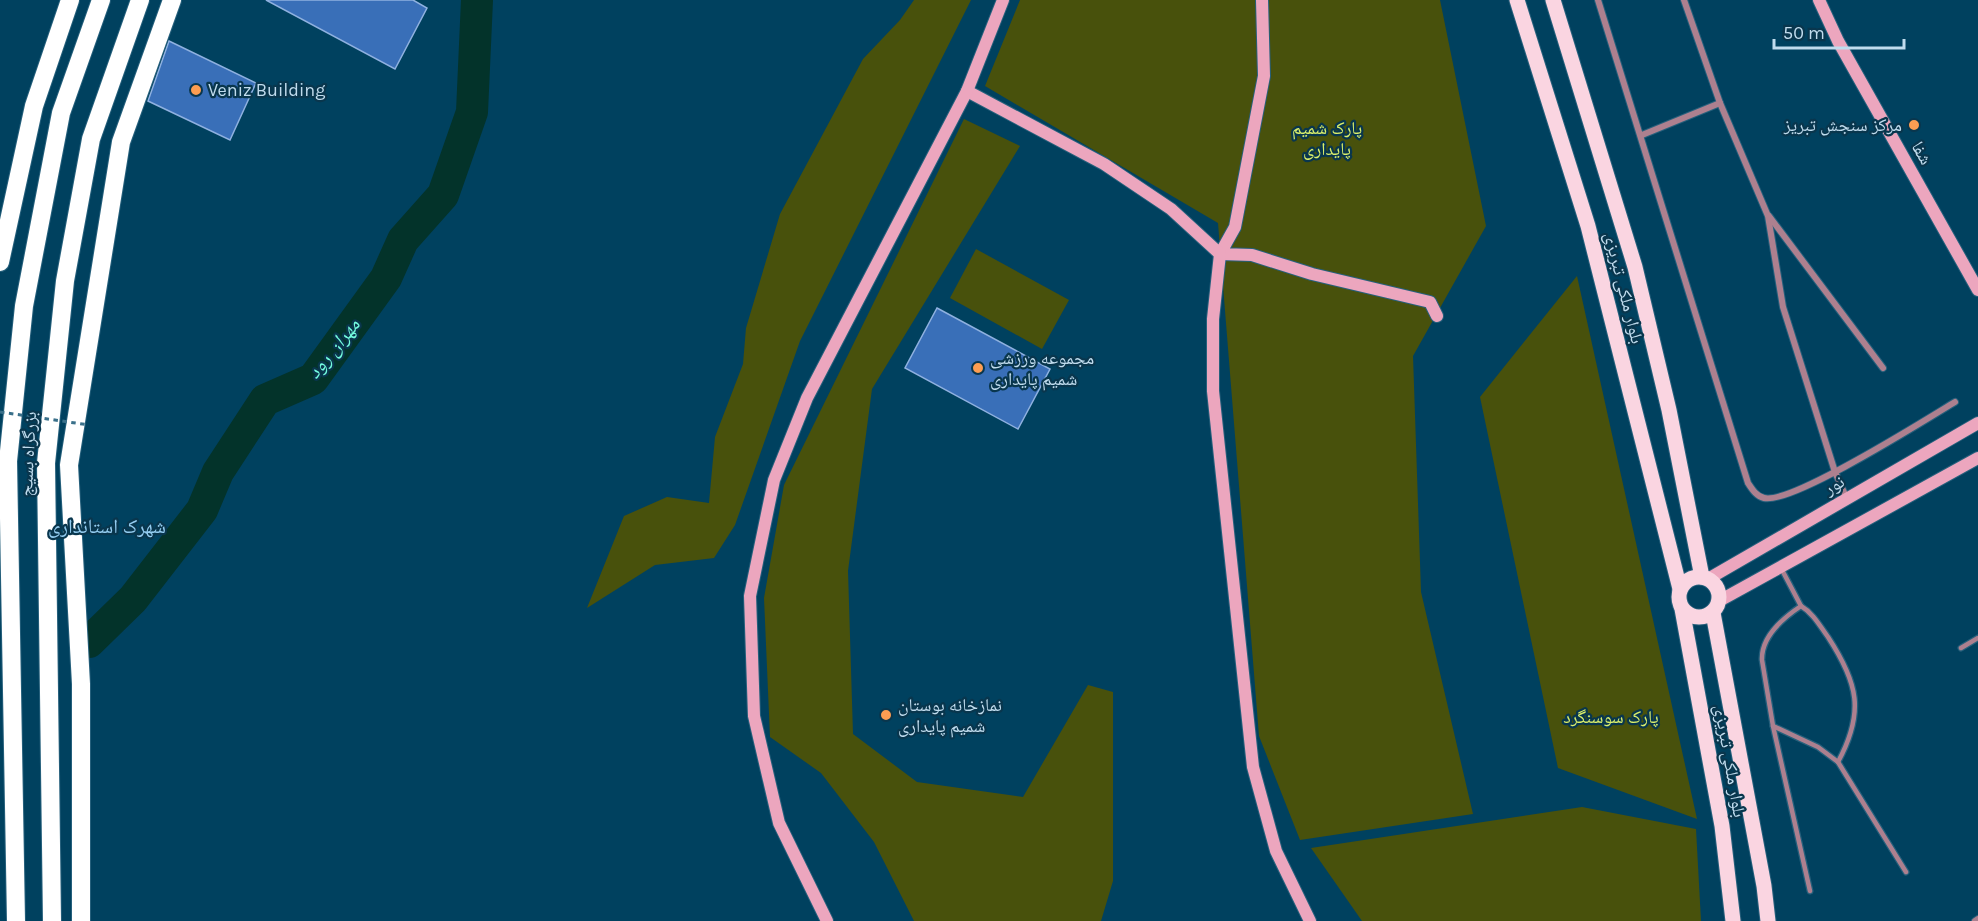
<svg xmlns="http://www.w3.org/2000/svg" width="1978" height="921" viewBox="0 0 1978 921" font-family="Karla,'Noto Naskh Arabic',sans-serif">
	<rect width="100%" height="100%" fill="#00415f"/>
	<g fill="#48510c">
		<polygon points="914,0 971,0 800,341 735,525 714,558 655,565 587,608 624,516 667,497 709,503 715,437 743,364 746,328 780,214 863,59 900,20"/>
		<polygon points="1020,0 1440,0 1486,226 1413,356 1421,592 1473,814 1300,840 1259,736 1218,223 985,86"/>
		<polygon points="964,119 1020,146 872,389 848,571 853,734 917,782 1023,797 1088,685 1113,692 1113,881 1101,921 914,921 874,842 821,773 770,737 764,598 784,485"/>
		<polygon points="976,249 1069,300 1042,349 950,298"/>
		<polygon points="1577,276 1697,819 1558,768 1480,397"/>
		<polygon points="1582,807 1696,829 1701,921 1362,921 1311,848"/>
	</g>
	<g fill="none" stroke-linecap="round" stroke-linejoin="round">
		<polyline stroke="#03332a" stroke-width="32" points="89,642 133,599 202,510 218,472 265,400 313,379 386,278 403,240 443,195 472,112 477,0"/>
	</g>
	<g fill="#396fb8" stroke="#8fb1e0" stroke-width="1.5">
		<polygon points="266,0 413,0 427,8 395,69"/>
		<polygon points="169,41 256,83 230,140 148,101"/>
		<polygon points="937,308 1050,369 1018,429 905,368"/>
	</g>
	<g fill="none" stroke-linecap="round" stroke-linejoin="round">
		<g stroke="#26607c" stroke-width="7">
			<g id="lane">
				<path d="M1781,568L1801,606C1783,618 1761,636 1762,660L1773,726L1810,891"/>
				<path d="M1801,606C1813,613 1820,626 1828,637C1858,683 1865,712 1838,762"/>
				<polyline points="1961,648 1978,638"/>
				<polyline points="1773,726 1818,747 1838,762 1906,872"/>
			</g>
		</g>
		<g stroke="#26607c" stroke-width="8">
			<g id="street">
				<path d="M1598,0L1748,483C1752,489 1756,496 1764,498C1791,505 1925,420 1955,402"/>
				<polyline points="1684,0 1720,103 1768,216 1783,307 1835,472 1847,499"/>
				<polyline points="1642,135 1720,103"/>
				<polyline points="1769,216 1883,368"/>
				<polyline points="1975,921 1978,919"/>
			</g>
		</g>
		<g stroke="#26607c" stroke-width="14">
			<g id="secondary">
				<polyline points="1262,0 1264,76 1235,227 1220,254 1252,255 1312,274 1430,302 1437,316"/>
				<polyline points="1819,0 1838,41 1978,290"/>
				<polyline points="967,91 1104,164 1171,209 1220,254 1213,319 1213,391 1253,767 1276,851 1310,921"/>
				<polyline points="1708,579 1978,423"/>
				<polyline points="1719,601 1978,458"/>
				<polyline points="827,921 779,823 754,716 750,596 774,480 807,398 967,91 1003,0"/>
			</g>
		</g>
		<g stroke="#26607c" stroke-width="17">
			<g id="primary">
				<polyline points="1517,0 1588,226 1680,589"/>
				<polyline points="1553,0 1635,267 1669,410 1702,577"/>
				<circle cx="1699" cy="597" r="20"/>
				<polyline points="1682,609 1722,826 1733,921"/>
				<polyline points="1713,613 1764,886 1768,921"/>
			</g>
		</g>
		<g stroke="#26607c" stroke-width="20">
			<g id="highway">
				<polyline points="0,262 34,106 70,0"/>
				<polyline points="16,921 8,461 24,306 61,113 101,0"/>
				<polyline points="52,921 46,463 65,281 91,139 140,0"/>
				<polyline points="81,921 81,684 69,465 121,142 172,0"/>
			</g>
		</g>
		<use href="#lane" stroke="#ad808f" stroke-width="4.5"/>
		<use href="#street" stroke="#ad808f" stroke-width="6"/>
		<use href="#secondary" stroke="#eca6be" stroke-width="12"/>
		<use href="#primary" stroke="#fad5e1" stroke-width="15"/>
		<use href="#highway" stroke="#fff" stroke-width="18"/>
		<polyline stroke="#3a708a" stroke-width="3" stroke-dasharray="4.5 4.5" stroke-linecap="butt" points="0,412 89,425"/>
	</g>
	<g fill="#fc9d52" stroke="#09364d" stroke-width="2">
		<circle cx="196" cy="90" r="6"/>
		<circle cx="1914" cy="125" r="6"/>
		<circle cx="978" cy="368" r="6"/>
		<circle cx="886" cy="715" r="6"/>
	</g>
	<g text-anchor="middle" stroke-width="4.5" stroke-linejoin="round" paint-order="stroke">
		<g font-size="18" fill="#c0dcee" stroke="#09364d" text-anchor="start">
			<text x="208" y="96">Veniz Building</text>
			<text x="1902" y="131" text-anchor="end">مرکز سنجش تبریز</text>
			<text x="990" y="364">مجموعه ورزشی<tspan x="990" dy="21">شمیم پایداری</tspan></text>
			<text x="898" y="711">نمازخانه بوستان<tspan x="898" dy="21">شمیم پایداری</tspan></text>
		</g>
		<g font-size="18" fill="#dbef6b" stroke="#09364d">
			<text x="1327" y="134">پارک شمیم<tspan x="1327" dy="21">پایداری</tspan></text>
			<text x="1611" y="723">پارک سوسنگرد</text>
		</g>
		<g font-size="18" fill="#c0dcee" stroke="#09364d">
			<text transform="translate(1922 153) rotate(61)" y="6">شفا</text>
			<text transform="translate(1624 288) rotate(76)" y="6">بلوار ملکى تبریزى</text>
			<text transform="translate(28 454) rotate(-87)" y="6">بزرگراه بسیج</text>
			<text transform="translate(1834 485) rotate(-30)" y="6">نور</text>
			<text transform="translate(1730 761) rotate(80)" y="6">بلوار ملکى تبریزى</text>
		</g>
		<g font-size="20" font-style="italic" fill="#73fbde" stroke="#09364d">
			<text transform="translate(333 348) rotate(-51)" y="7">مهران رود</text>
		</g>
		<g font-size="20" fill="#93ccf0" stroke="#09364d">
			<text x="107" y="533">شهرک استانداری</text>
		</g>
	</g>
	<path d="M1774 39v9h130v-9" fill="none" stroke="#c0dcee" stroke-width="3"/>
	<text x="1783" y="39" font-size="18" fill="#c0dcee" stroke="#09364d" stroke-width="4.5" paint-order="stroke">50 m</text>
</svg>
